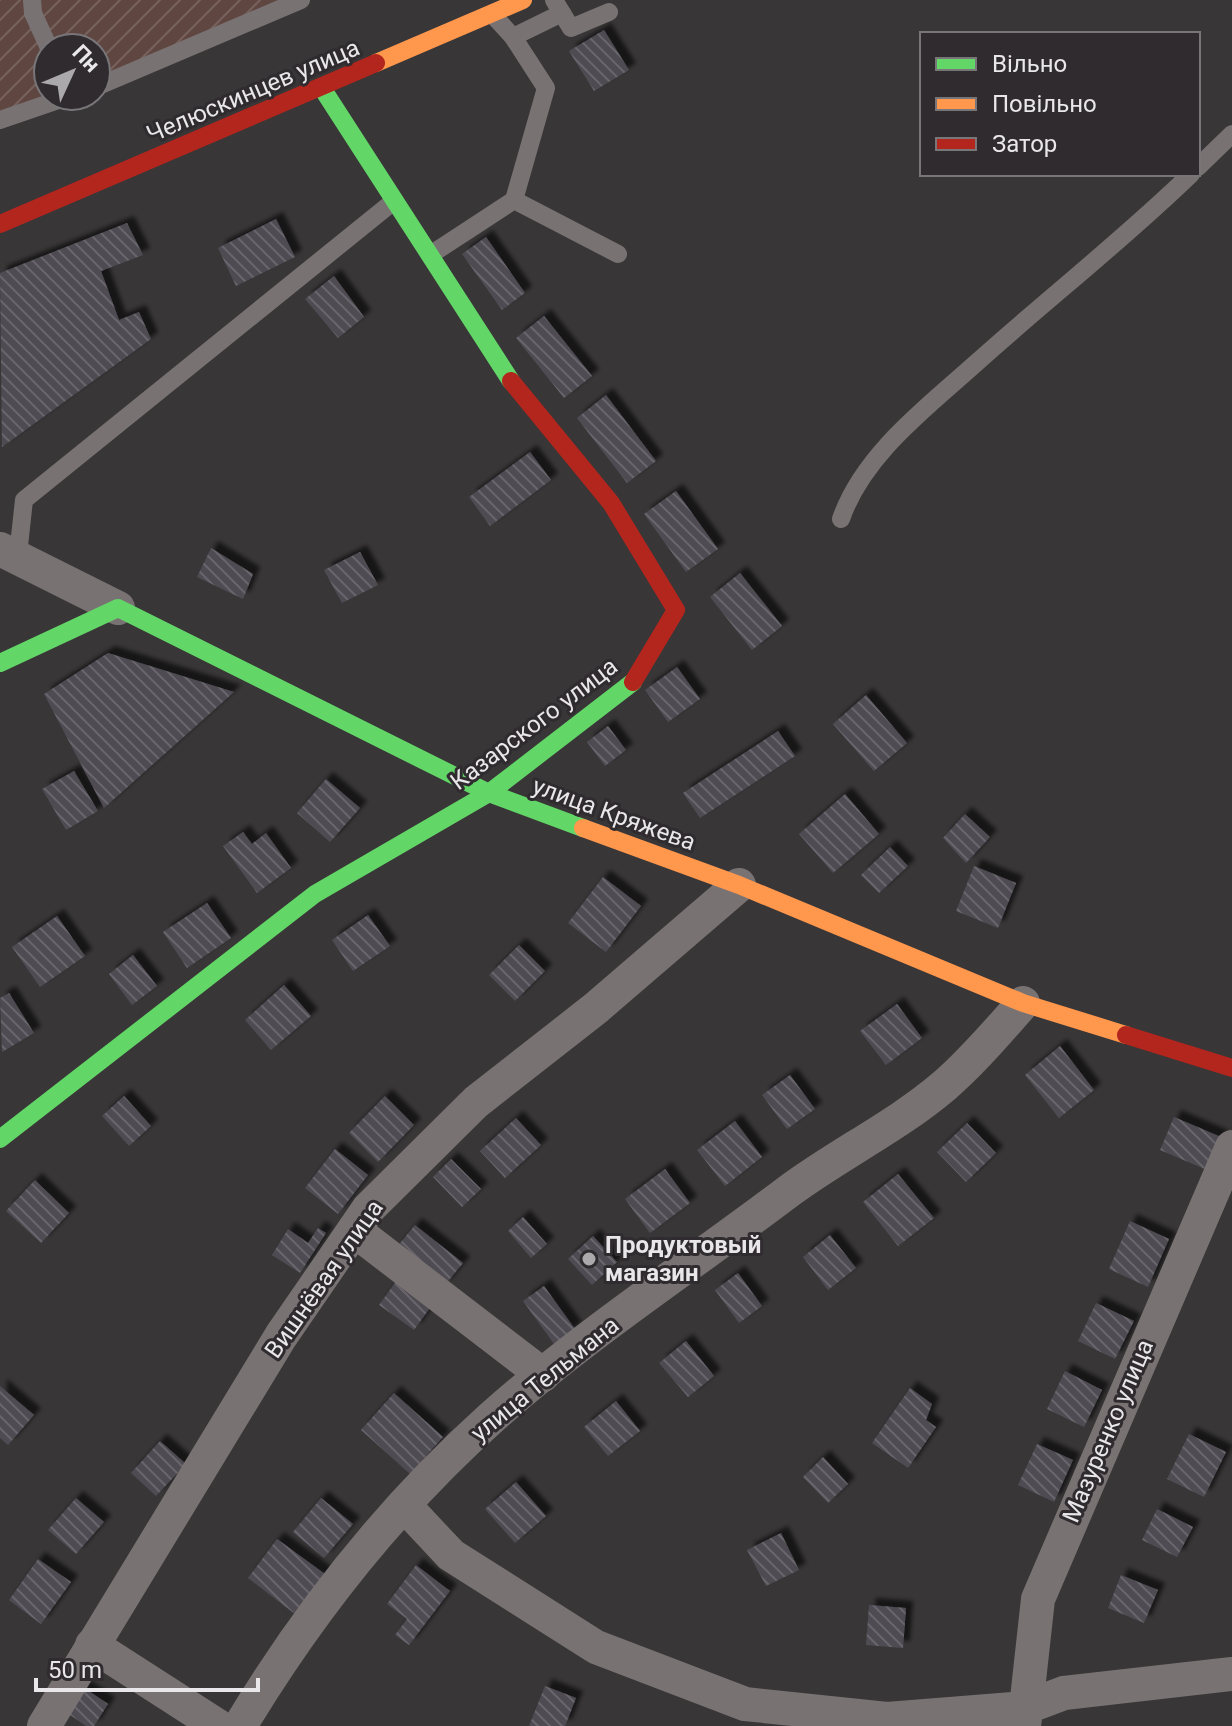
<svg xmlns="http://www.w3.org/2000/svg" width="1232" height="1726" viewBox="0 0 1232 1726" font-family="Roboto,sans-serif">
	<defs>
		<pattern id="garden-furrows" width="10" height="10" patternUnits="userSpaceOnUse" patternTransform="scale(2)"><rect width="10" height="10" fill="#5f4641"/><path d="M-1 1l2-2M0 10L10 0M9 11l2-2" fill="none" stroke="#76615c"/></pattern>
		<pattern id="building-back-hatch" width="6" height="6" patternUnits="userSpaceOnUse" patternTransform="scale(2)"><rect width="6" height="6" fill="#4f4b53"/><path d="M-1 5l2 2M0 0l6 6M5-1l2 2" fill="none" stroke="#68656c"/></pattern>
		<filter id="shadow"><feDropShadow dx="7" dy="-7" stdDeviation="2" flood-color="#0009"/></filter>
	</defs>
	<rect width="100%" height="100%" fill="#383637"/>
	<polygon fill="url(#garden-furrows)" points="0,0 298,0 96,86 96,48 48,48 48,96 0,127"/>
	<g fill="url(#building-back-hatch)" filter="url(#shadow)">
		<polygon points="604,30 629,70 594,91 569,51"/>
		<polygon points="276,219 295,257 236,286 218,248"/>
		<polygon points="127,223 143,255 101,271 119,320 139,312 151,339 2,447 0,273"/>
		<polygon points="486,237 525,293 502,310 462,254"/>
		<polygon points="334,276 364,317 338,338 305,299"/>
		<polygon points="544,316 592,376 564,398 516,338"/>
		<polygon points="606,395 656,461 627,483 577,418"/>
		<polygon points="530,452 551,480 490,526 469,497"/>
		<polygon points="676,491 718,549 686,572 644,514"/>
		<polygon points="211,548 253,574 243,599 197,577"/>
		<polygon points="360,552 378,585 342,603 324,570"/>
		<polygon points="740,573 782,626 752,650 710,597"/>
		<polygon points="108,653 234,692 104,808 44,694"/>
		<polygon points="677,667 700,699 668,722 645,690"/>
		<polygon points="866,695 907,743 874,771 833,724"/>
		<polygon points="608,726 626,750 605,766 587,742"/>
		<polygon points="778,731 795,756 700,818 683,793"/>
		<polygon points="74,771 98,811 66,830 42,789"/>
		<polygon points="326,779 360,808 330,842 297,813"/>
		<polygon points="845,794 879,834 833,873 799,834"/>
		<polygon points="965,814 990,837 966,863 943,838"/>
		<polygon points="243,832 252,844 266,833 291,868 257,893 223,846"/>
		<polygon points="890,847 908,866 879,893 861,875"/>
		<polygon points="974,866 1016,883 998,928 956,911"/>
		<polygon points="603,877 641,906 606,952 568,923"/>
		<polygon points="207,903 231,938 187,968 163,932"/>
		<polygon points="368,915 390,946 353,971 332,940"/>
		<polygon points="57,916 85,956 40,987 12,947"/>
		<polygon points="519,945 545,971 515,1001 489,975"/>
		<polygon points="133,955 157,986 132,1005 109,974"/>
		<polygon points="284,985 311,1016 271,1050 245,1020"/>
		<polygon points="9,993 34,1033 2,1052 0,998"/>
		<polygon points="897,1004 922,1038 886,1065 860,1031"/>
		<polygon points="1060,1046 1094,1090 1059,1118 1025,1075"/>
		<polygon points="790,1075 815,1109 787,1129 762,1095"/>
		<polygon points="124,1096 151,1126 129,1146 102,1116"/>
		<polygon points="385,1096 414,1125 378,1162 349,1133"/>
		<polygon points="1174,1117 1221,1137 1207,1170 1160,1150"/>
		<polygon points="516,1118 541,1145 505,1178 480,1151"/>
		<polygon points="735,1121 762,1157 725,1186 697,1150"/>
		<polygon points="967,1123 996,1153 966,1182 937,1152"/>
		<polygon points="335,1149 368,1175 338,1214 305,1188"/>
		<polygon points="451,1159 481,1189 462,1207 433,1177"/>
		<polygon points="665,1169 690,1203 650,1233 625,1199"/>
		<polygon points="898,1174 934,1218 898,1246 863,1202"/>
		<polygon points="35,1180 69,1213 41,1243 6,1211"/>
		<polygon points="523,1217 547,1244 531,1258 508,1231"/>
		<polygon points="1130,1221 1169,1239 1148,1287 1109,1269"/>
		<polygon points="415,1225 463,1263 444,1286 396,1248"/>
		<polygon points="318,1228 326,1233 300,1273 272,1255 288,1229 308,1243"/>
		<polygon points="830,1235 856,1268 828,1290 803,1257"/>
		<polygon points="593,1236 617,1262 592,1285 568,1259"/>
		<polygon points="738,1273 762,1306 739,1323 715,1290"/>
		<polygon points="397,1280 432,1305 414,1330 379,1305"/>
		<polygon points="544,1286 575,1329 554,1344 523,1301"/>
		<polygon points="1096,1303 1134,1321 1115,1359 1078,1341"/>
		<polygon points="686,1341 714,1376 688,1397 659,1363"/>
		<polygon points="1065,1371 1102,1390 1084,1427 1047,1409"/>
		<polygon points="0,1386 34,1415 8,1445 0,1438"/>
		<polygon points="910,1388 932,1404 926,1420 936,1427 908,1468 872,1443"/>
		<polygon points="394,1393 443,1437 410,1474 361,1430"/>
		<polygon points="616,1401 640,1431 608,1456 584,1427"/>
		<polygon points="1189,1434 1226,1452 1204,1497 1167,1479"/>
		<polygon points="160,1441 186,1464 156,1496 131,1473"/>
		<polygon points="1037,1444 1073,1460 1054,1502 1018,1485"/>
		<polygon points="823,1457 848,1484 828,1503 803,1477"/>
		<polygon points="516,1482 546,1516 515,1543 485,1509"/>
		<polygon points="76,1498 104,1522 76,1554 48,1530"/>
		<polygon points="321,1498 353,1524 324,1558 293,1532"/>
		<polygon points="1157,1509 1193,1527 1177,1557 1142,1540"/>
		<polygon points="781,1533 799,1570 766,1586 747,1550"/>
		<polygon points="277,1539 325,1574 295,1614 248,1578"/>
		<polygon points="38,1559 71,1582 41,1624 9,1600"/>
		<polygon points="416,1565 450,1591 409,1645 395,1635 407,1619 387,1604"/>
		<polygon points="1121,1575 1158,1590 1144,1623 1108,1608"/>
		<polygon points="869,1605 906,1608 903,1648 866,1645"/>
		<polygon points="545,1686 576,1698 565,1726 529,1726"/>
		<polygon points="83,1687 108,1704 94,1726 86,1726 67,1713"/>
	</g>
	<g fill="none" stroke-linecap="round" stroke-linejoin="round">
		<g stroke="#797273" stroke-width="18">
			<polyline points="32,0 33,13 49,48"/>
			<polyline points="554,0 571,28 609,12"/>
			<polyline points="492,14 513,37 546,88 514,200"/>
			<polyline points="513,37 562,13"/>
			<polyline points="96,87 301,0"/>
			<polyline points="0,120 70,96"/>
			<polyline points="1198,167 1232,134"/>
			<polyline points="430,255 514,200 618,254"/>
			<path d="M841,519C863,455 926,408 975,364C1046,300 1122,241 1191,174"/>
			<polyline points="18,555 24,500 394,201"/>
		</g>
		<g stroke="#797273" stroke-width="34">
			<polyline points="0,549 118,608"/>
			<polyline points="354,1230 543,1375"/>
			<polyline points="405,1506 451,1555 596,1647 745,1704 887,1719 1024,1708 1064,1693 1232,1674"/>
			<polyline points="92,1645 218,1726"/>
			<polyline points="44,1726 281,1336 369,1208 476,1102 596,1008 739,885"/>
			<path d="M240,1726C308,1613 393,1506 491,1418C584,1335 690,1266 789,1191C839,1154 897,1126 944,1086C973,1061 998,1031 1023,1003"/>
			<polyline points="1024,1726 1038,1599 1232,1147"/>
		</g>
		<g stroke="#63d668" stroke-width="18">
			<polyline points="322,88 511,381"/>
			<polyline points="0,663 118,608 489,793 583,828"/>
			<polyline points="0,1139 315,894 489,793 633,682"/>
		</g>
		<g stroke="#ff974d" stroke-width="18">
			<polyline points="376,63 523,0"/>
			<polyline points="583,828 739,885 1023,1003 1126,1035"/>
		</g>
		<g stroke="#b3261e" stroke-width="18">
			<polyline points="0,224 376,63"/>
			<polyline points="511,381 611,503 676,610 633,682"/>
			<polyline points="1126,1035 1232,1068"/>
		</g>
	</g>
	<circle fill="#aba9ab" stroke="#2f2b2e" stroke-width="3" cx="589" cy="1259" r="8"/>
	<g text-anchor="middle" stroke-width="6" stroke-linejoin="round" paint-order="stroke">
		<g font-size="24" fill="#e9e7e9" stroke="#2f2b2e">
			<text transform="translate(253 91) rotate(-23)" y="8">Челюскинцев улица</text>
			<text transform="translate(534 724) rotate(-37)" y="8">Казарского улица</text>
			<text transform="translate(614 814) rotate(20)" y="8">улица Кряжева</text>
			<text transform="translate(324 1279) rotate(-55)" y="8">Вишнёвая улица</text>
			<text transform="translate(545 1379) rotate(-39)" y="8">улица Тельмана</text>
			<text transform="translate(1108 1431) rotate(-67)" y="8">Мазуренко улица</text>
		</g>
		<g font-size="24" font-weight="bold" fill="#e9e7e9" stroke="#2f2b2e" text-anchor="start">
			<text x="605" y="1253">Продуктовый<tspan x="605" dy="28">магазин</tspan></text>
		</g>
	</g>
	<rect x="920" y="32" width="280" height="144" fill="#2f2b2e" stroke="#797679" stroke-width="2"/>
	<rect x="936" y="58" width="40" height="12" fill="#63d668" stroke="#797679" stroke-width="2"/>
	<text x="992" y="72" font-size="24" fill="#e9e7e9">Вільно</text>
	<rect x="936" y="98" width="40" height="12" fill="#ff974d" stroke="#797679" stroke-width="2"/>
	<text x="992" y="112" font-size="24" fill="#e9e7e9">Повільно</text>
	<rect x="936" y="138" width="40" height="12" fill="#b3261e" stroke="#797679" stroke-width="2"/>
	<text x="992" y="152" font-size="24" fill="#e9e7e9">Затор</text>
	<g transform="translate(72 72) rotate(46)"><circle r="38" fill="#2f2b2e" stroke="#797679" stroke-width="2"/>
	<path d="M0-6L14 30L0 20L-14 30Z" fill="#aba9ab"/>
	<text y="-12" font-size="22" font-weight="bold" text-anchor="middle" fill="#e9e7e9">Пн</text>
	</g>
	<path d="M36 1678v12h222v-12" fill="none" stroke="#e9e7e9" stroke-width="4"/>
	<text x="48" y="1678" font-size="24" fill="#e9e7e9" stroke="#2f2b2e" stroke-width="6" paint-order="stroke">50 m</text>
</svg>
